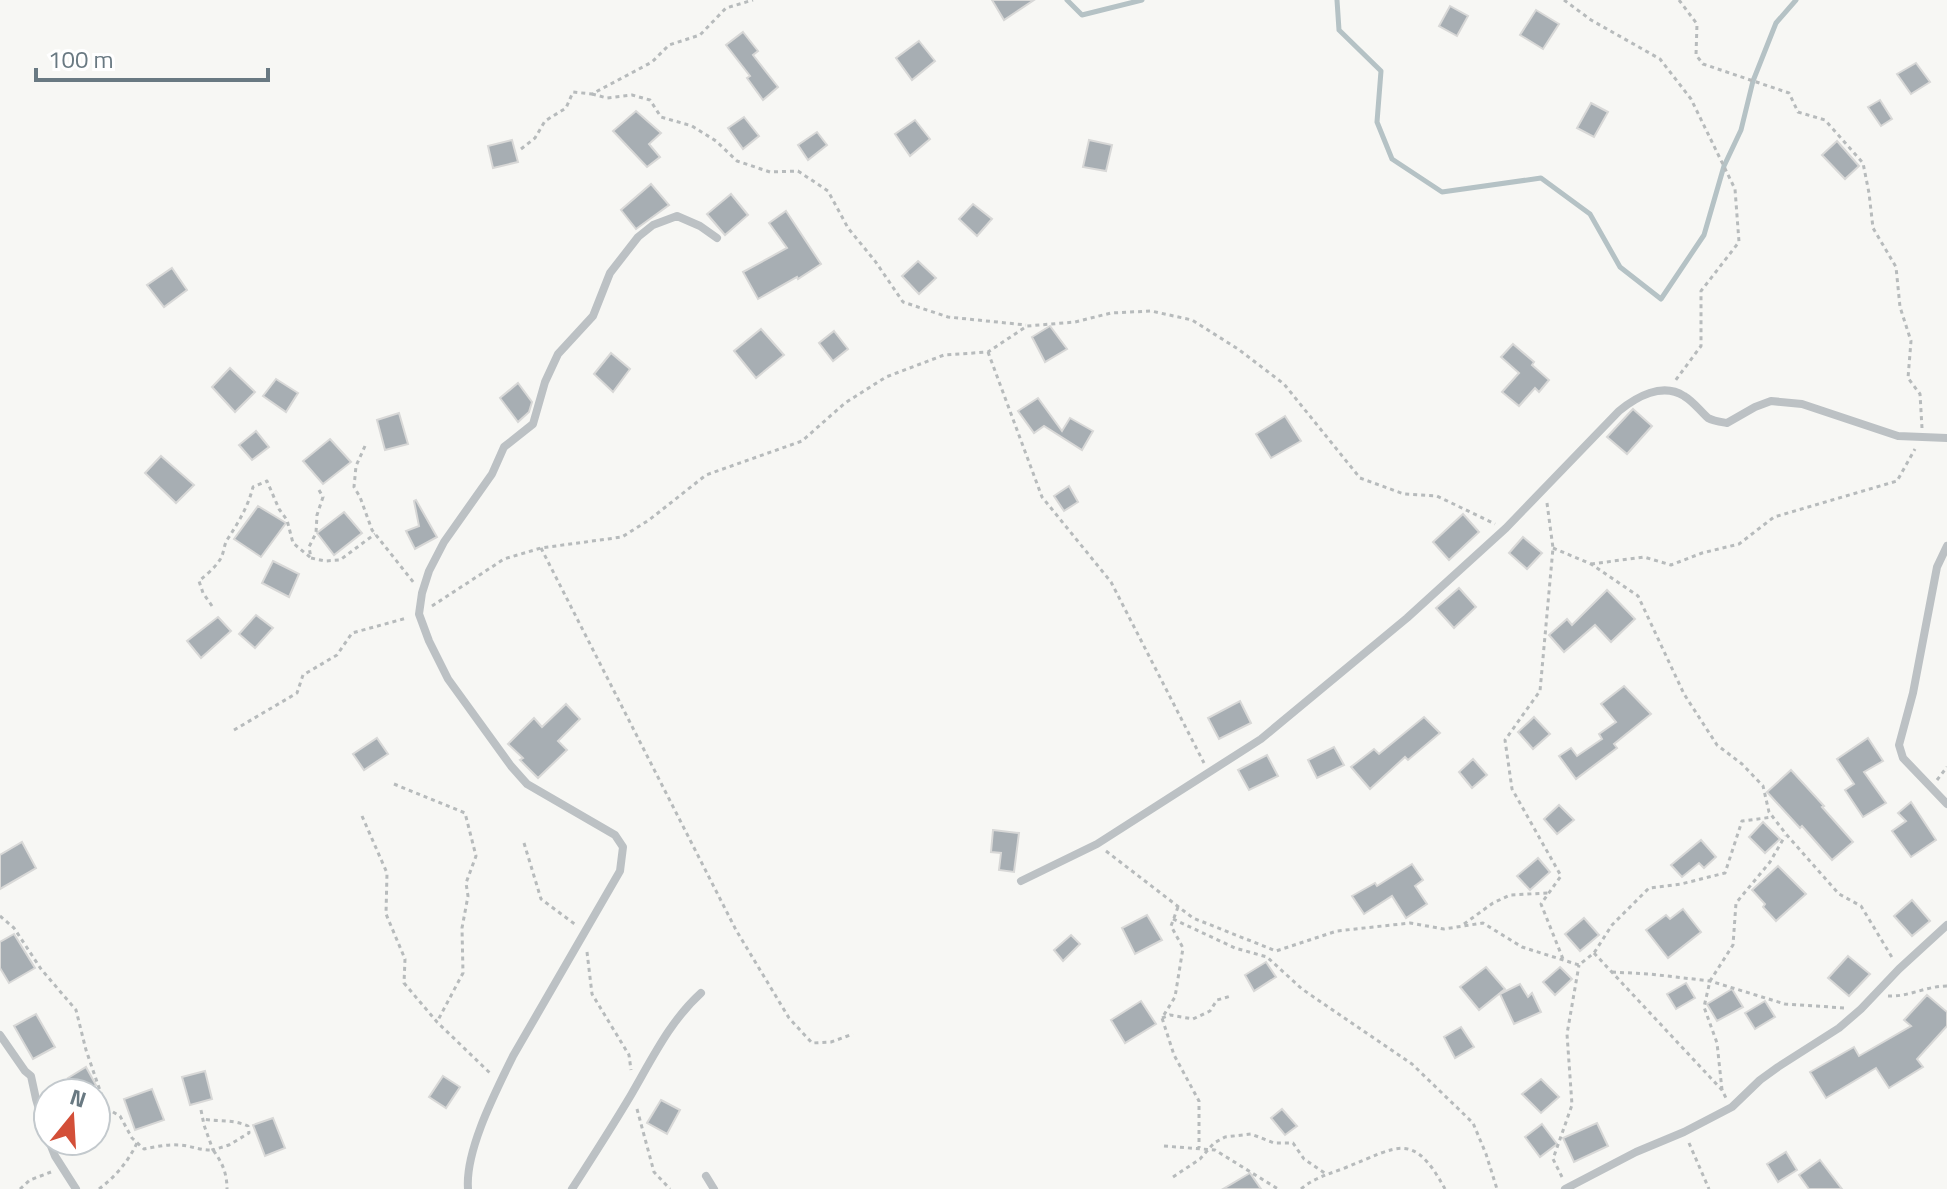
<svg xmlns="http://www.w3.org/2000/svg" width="1947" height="1189" viewBox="0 0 1947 1189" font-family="'Titillium Web',sans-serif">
	<rect width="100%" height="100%" fill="#f7f7f4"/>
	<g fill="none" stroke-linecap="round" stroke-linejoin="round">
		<g stroke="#b5c2c5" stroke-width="5">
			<polyline points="1067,0 1082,15 1142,0"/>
			<polyline points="1337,0 1339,30 1381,71 1377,122 1392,159 1442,192 1541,178 1590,214 1620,267 1661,299 1704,235 1724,166 1741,130 1753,81 1776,23 1796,0"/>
		</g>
	</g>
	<g fill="#a7aeb3" stroke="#d8d8d7" stroke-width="2">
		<polygon points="992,0 1034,0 1004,20"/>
		<polygon points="1450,6 1468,16 1457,36 1439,26"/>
		<polygon points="1536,10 1559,24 1543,49 1520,35"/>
		<polygon points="743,32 758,51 753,55 778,87 763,100 747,78 750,76 726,45"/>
		<polygon points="919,41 935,61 912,80 896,58"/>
		<polygon points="1916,63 1930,82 1911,94 1897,74"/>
		<polygon points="1880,100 1892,119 1881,126 1868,107"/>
		<polygon points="1591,103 1608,112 1594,137 1577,128"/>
		<polygon points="636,111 661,133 649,144 660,157 647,167 613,131"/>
		<polygon points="744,117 759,136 743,149 728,128"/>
		<polygon points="915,120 930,139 910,156 895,134"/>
		<polygon points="817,132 827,145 808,160 798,145"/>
		<polygon points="512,140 518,162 493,168 488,146"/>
		<polygon points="1089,140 1112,145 1106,171 1083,167"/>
		<polygon points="1837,141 1859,166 1845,179 1822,155"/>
		<polygon points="651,184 669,205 636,229 621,210"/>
		<polygon points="731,194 748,215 725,235 707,214"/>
		<polygon points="973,204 992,219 977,236 959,219"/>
		<polygon points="786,211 821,264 798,279 797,277 758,299 743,272 787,248 769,223"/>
		<polygon points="918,261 936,278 919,294 902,276"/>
		<polygon points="172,268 187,290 164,307 147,285"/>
		<polygon points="1050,326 1067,349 1045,362 1032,337"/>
		<polygon points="761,329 784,355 756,378 734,351"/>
		<polygon points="834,331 848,349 833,361 819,343"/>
		<polygon points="1513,344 1534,362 1532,365 1549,380 1539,392 1535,388 1519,406 1502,392 1519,373 1501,357"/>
		<polygon points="611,353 630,369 613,392 594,374"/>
		<polygon points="230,368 255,392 235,412 212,387"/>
		<polygon points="276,379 298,393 286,412 263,396"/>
		<polygon points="518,383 532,402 529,412 518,422 500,398"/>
		<polygon points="1038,398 1062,431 1070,418 1093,431 1082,450 1044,426 1034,433 1018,411"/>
		<polygon points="1633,409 1652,426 1627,454 1607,437"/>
		<polygon points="399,413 408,444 385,450 377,420"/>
		<polygon points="1285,416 1301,441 1271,458 1256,434"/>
		<polygon points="256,431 269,447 252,460 239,445"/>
		<polygon points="330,439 351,462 323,484 303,461"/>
		<polygon points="161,456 194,485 176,503 145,473"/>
		<polygon points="1069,486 1078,502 1064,511 1054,496"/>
		<polygon points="416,500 437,537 415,549 406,531 419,526 414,501"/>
		<polygon points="258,506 286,523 261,557 234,539"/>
		<polygon points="344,512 362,533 334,555 317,533"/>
		<polygon points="1463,514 1479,532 1449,560 1433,542"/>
		<polygon points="1523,537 1542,553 1527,569 1509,553"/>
		<polygon points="273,561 299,574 289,597 262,583"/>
		<polygon points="1459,588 1476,607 1454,628 1436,608"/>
		<polygon points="1607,590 1635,619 1611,642 1595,625 1564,652 1549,635 1567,619 1572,625"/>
		<polygon points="256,615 273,628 255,648 239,634"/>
		<polygon points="218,617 231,631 201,658 187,641"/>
		<polygon points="1624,686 1651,714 1614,744 1617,748 1576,779 1559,756 1571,748 1577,756 1602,739 1599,734 1616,722 1601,704"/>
		<polygon points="1240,701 1251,723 1219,739 1208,718"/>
		<polygon points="566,704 580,719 558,741 567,750 538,778 520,760 523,758 508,744 534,718 542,727"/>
		<polygon points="1424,717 1440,733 1408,760 1405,757 1370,789 1351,767 1374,749 1379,754"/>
		<polygon points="1534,717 1550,734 1533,749 1518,732"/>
		<polygon points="377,738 388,754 364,770 353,754"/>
		<polygon points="1868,738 1883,761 1864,772 1886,803 1863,817 1845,790 1854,784 1837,759"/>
		<polygon points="1334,747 1344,765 1317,778 1308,760"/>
		<polygon points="1267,755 1278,776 1249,790 1238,770"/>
		<polygon points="1473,759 1487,775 1472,788 1459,772"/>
		<polygon points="1791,770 1824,806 1822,807 1853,842 1832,860 1802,826 1800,828 1767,792"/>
		<polygon points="1911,802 1936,840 1911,857 1892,831 1906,821 1898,813"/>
		<polygon points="1559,805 1574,820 1557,834 1544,819"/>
		<polygon points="1763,822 1780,839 1765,853 1749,837"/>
		<polygon points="993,830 1019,833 1014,872 999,870 1001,853 991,852"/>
		<polygon points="1701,840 1716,857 1704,868 1699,863 1682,877 1671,865"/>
		<polygon points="22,842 36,868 0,889 0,855"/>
		<polygon points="1538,858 1550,872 1530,890 1517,876"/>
		<polygon points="1412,864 1423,880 1415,886 1427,904 1406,918 1392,896 1364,914 1352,896 1375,883 1377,886"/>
		<polygon points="1778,866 1806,894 1776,921 1763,907 1765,904 1752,890"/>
		<polygon points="1912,900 1930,921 1912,936 1894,916"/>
		<polygon points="1683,909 1701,932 1668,958 1646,930 1666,915 1670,919"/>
		<polygon points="1147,915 1162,940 1135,954 1122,928"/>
		<polygon points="1584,918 1599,935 1580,951 1565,934"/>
		<polygon points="14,934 35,968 9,983 0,968 0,942"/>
		<polygon points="1071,935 1080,944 1063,961 1054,950"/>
		<polygon points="1848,956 1870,974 1849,996 1828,978"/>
		<polygon points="1266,962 1276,977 1254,991 1245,975"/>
		<polygon points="1486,967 1505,989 1479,1010 1460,987"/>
		<polygon points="1560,967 1572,979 1555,995 1543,982"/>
		<polygon points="1686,983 1695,998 1676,1009 1667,994"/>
		<polygon points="1520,984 1528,997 1532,993 1541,1012 1514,1024 1500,994"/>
		<polygon points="1732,989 1743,1007 1717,1021 1707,1004"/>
		<polygon points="1927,995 1947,1012 1947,1026 1917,1059 1923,1067 1889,1088 1876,1068 1826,1098 1810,1072 1854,1047 1859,1056 1911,1026 1904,1020"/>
		<polygon points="1141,1001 1156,1024 1125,1043 1111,1020"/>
		<polygon points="1765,1001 1775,1017 1755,1029 1745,1013"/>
		<polygon points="36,1014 55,1047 33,1059 14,1026"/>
		<polygon points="1461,1027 1474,1047 1455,1058 1444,1037"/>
		<polygon points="86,1067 96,1085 82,1093 77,1093 68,1078"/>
		<polygon points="205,1071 212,1099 190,1105 182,1077"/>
		<polygon points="443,1076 460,1087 446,1108 429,1097"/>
		<polygon points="1541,1079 1559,1097 1541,1113 1522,1094"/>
		<polygon points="152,1089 164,1120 135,1130 124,1099"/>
		<polygon points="661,1100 680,1110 667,1134 647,1123"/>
		<polygon points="1282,1109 1297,1126 1285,1135 1271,1118"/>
		<polygon points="273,1118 285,1148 265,1156 253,1125"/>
		<polygon points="1597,1123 1608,1146 1574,1162 1563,1138"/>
		<polygon points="1542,1124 1557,1144 1540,1157 1525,1137"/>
		<polygon points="1786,1152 1797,1170 1778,1182 1767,1164"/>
		<polygon points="1820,1160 1842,1189 1809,1189 1799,1175"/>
		<polygon points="1250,1173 1261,1189 1223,1189"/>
	</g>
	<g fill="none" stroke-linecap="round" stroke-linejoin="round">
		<g stroke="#b7bbbc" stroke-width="3" stroke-dasharray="4 4" stroke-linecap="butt">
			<polyline points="1564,0 1591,20 1660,59 1691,99 1735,189 1739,242 1701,291 1701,346 1675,381"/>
			<polyline points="1679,0 1697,24 1696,55 1703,64 1789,93 1798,112 1825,120 1863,163 1869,193 1873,228 1896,267 1900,307 1911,341 1908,378 1920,394 1922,428"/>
			<polyline points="592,94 607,98 632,95 650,100 661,117 692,126 716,141 737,161 770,172 798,171 828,191 848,228 875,261 903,302 948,317 1026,325"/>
			<polyline points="521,149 535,138 545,121 566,108 573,92 592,94 652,62 669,45 700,35 726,8 753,0"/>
			<polyline points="988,352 1042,497 1111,582 1204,763"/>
			<polyline points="365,446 356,466 354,487 360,497 372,530 414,583"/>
			<polyline points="319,490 323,497 317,515 316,533 309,547 311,558 325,561 340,560 375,534"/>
			<polyline points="1547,503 1553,548 1540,691 1505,740 1512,789 1561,876 1541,904 1563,959"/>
			<polyline points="541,548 736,930 789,1018 812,1043 831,1042 853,1034"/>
			<polyline points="1553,548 1591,564 1638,596 1684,694 1717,745 1742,764 1763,786 1769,812 1786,834 1839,894 1861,906 1893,959"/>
			<polyline points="1591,564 1644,557 1671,565 1702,553 1739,544 1774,517 1897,481 1915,449"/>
			<path d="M212,606L203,593L199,581C206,575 216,567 221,558C224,552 224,545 227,540C238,523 248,507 253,487L267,481L279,509L287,520L293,543L311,558"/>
			<polyline points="432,606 504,559 541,548 622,537 649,520 706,475 802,441 845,403 886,377 944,355 988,352 1027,326 1075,322 1111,313 1151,311 1192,320 1238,349 1284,384 1360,478 1404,494 1437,496 1495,524"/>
			<polyline points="234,730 297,693 303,675 337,655 352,633 407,618"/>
			<polyline points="1937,780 1947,767"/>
			<polyline points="394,784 465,813 476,856 466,883 468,896 462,928 463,973 437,1022"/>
			<polyline points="362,816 387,873 386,914 405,959 404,983 437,1022 492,1075"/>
			<polyline points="524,843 541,899 576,925"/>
			<polyline points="1106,851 1193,918 1276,951 1337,931 1410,923 1444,929 1483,923 1522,947 1579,965 1594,953 1612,925 1649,888 1681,884 1725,873 1742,821 1773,817"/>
			<polyline points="1178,907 1171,926 1183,948 1175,997 1162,1018 1174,1055 1199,1101 1199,1148"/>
			<path d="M0,916L14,928L41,969L76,1010L86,1050L106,1108L120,1116L132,1138L144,1149C155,1147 167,1144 178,1145C190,1145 201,1151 213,1150C222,1162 227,1173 227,1189"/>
			<polyline points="1173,919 1235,948 1267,957 1302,989 1412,1064 1473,1123 1486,1154 1497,1189"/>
			<polyline points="1464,924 1493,903 1510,895 1548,893"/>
			<polyline points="587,952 592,994 629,1055 631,1070"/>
			<polyline points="1594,953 1722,1090 1726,1098"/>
			<polyline points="1612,972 1650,974 1710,981 1785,1004 1845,1008"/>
			<path d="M1888,996C1909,997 1926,986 1947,986"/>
			<polyline points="1162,1018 1170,1015 1193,1019 1210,1011 1217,1000 1231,996"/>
			<polyline points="1722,1090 1717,1043 1704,1007 1710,981 1733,945 1736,903 1770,862 1785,836"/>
			<polyline points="637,1109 654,1172 670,1189"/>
			<path d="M201,1110L204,1125L213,1150L229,1145L249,1133L248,1126C232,1119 220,1122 203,1119"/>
			<polyline points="1689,1143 1709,1189"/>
			<polyline points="1164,1146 1215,1150 1278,1189"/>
			<polyline points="1173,1177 1200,1159 1214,1143 1225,1137 1251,1134 1274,1143 1293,1143 1304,1159 1326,1174"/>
			<polyline points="1562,1177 1553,1159 1572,1105 1567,1034 1579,965"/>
			<polyline points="20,1189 30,1180 51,1172"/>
			<path d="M99,1189C115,1177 128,1162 137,1143"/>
			<path d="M1301,1189C1315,1177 1330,1174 1347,1167C1398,1147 1413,1130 1445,1189"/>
		</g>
		<g stroke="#bcc1c4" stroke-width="8">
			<polyline points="1947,546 1937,567 1913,693 1899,745 1903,758 1947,804"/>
			<path d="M1021,881L1097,844L1261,739L1407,618L1506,528L1619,411C1636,397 1662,382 1684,396C1694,402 1700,411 1708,418C1713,421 1721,422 1727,423L1755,407L1771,401L1802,404L1898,436L1947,438"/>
			<polyline points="0,1035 25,1071 31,1076 36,1099 48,1139"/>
			<polyline points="49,1141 55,1156 76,1189"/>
			<polyline points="706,1176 714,1189"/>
			<path d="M468,1189C465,1150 496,1091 513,1056L620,871L623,847L615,835L527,784L511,766L448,679L429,641L419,614L422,593L429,571L444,542L492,474L504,447L533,424L545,382L558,354L593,316L610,273L638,237L653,225L677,216L700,226L717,238"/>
			<path d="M572,1189C592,1158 612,1127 631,1095C652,1059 670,1021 701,993"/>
			<polyline points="1565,1189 1636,1152 1684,1132 1732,1107 1760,1080 1778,1067 1839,1028 1861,1009 1899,969 1947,925"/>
		</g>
	</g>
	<g transform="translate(72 1117) rotate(18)"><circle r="38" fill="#ffffff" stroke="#c3c9cd" stroke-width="2"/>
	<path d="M0-6L14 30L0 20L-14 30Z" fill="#d34f38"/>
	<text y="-12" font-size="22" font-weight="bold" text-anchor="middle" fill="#697982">N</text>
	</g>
	<path d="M36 68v12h232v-12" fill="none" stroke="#697982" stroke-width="4"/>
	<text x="48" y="68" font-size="24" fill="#697982" stroke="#ffffff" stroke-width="6" paint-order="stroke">100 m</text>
</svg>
